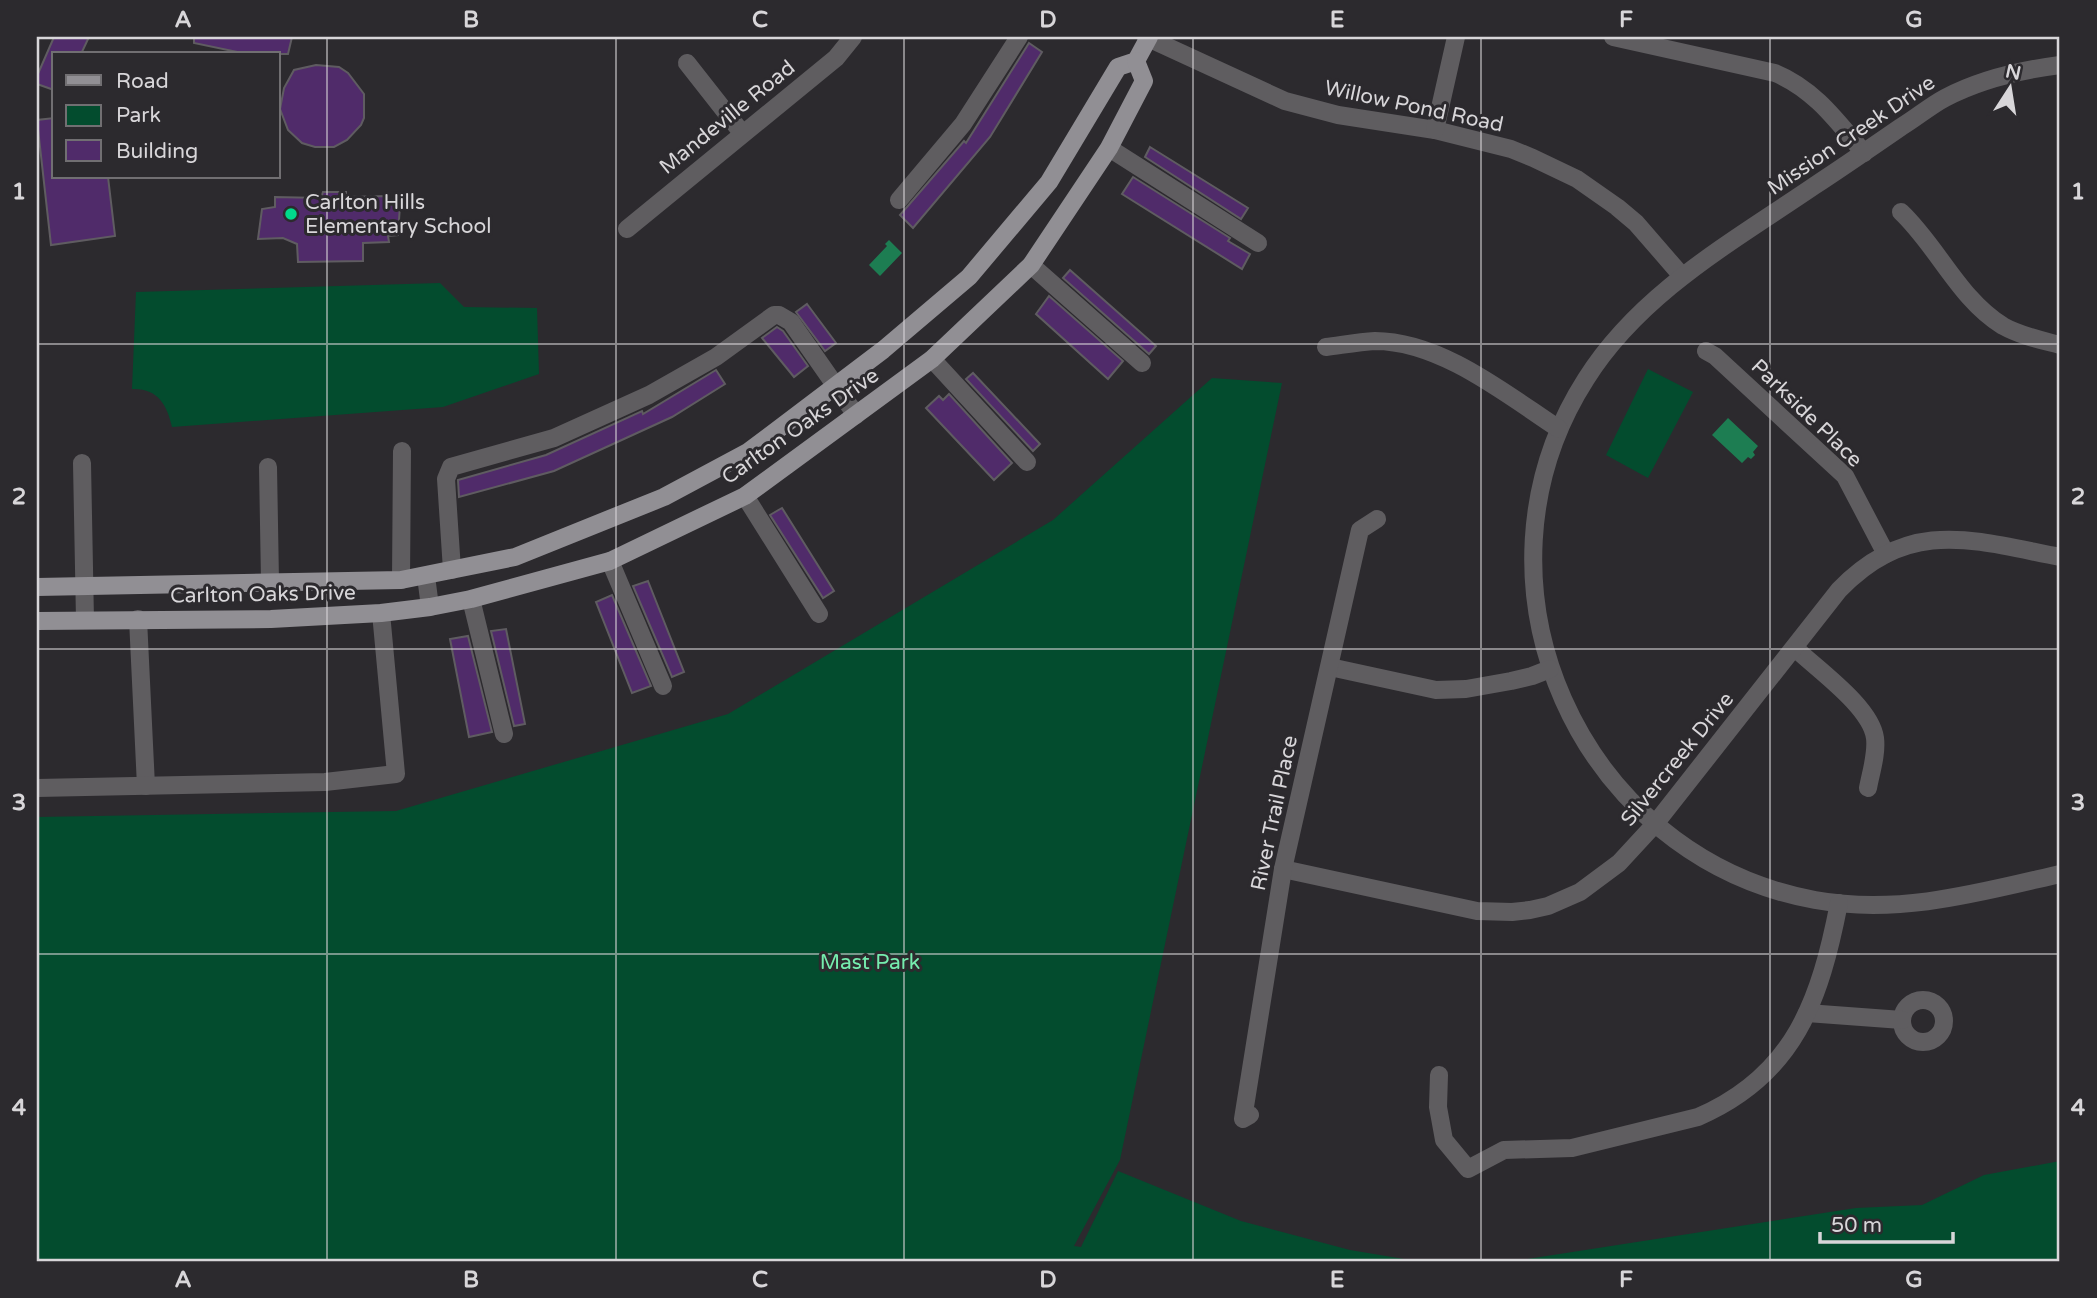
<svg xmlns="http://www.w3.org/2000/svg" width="2097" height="1298" viewBox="0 0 2097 1298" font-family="'Varela Round',sans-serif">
	<rect width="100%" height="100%" fill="#2c2a2e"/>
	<g fill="#034c2e">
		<path d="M440,283L464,307L537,308L539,374L443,407L172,427C167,405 158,388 132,389L136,292Z"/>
		<polygon points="1648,369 1693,392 1648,478 1606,455"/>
		<polygon points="1212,378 1282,383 1120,1160 1074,1246 1081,1247 1118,1171 1241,1221 1350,1250 1416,1261 193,1261 160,1259 37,1261 37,817 396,811 728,714 1053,520"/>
		<polygon points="2060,1161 2060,1261 1515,1261 1856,1208 1922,1205 1984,1175"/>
	</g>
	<g fill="#1d7d52">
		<polygon points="889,240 902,253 880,276 869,265 887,246 885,244"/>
		<polygon points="1728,418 1758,446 1753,452 1755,455 1751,459 1748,457 1742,463 1712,435"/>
	</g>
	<g fill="#502b6a" stroke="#5f5c61" stroke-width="2">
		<polygon points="54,37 89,37 81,54 54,54 54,90 37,84 37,76"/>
		<polygon points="194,37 292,37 288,54 247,54 194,43"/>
		<polygon points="1029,43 1042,52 990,137 913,228 900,215 964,141 966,143"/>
		<polygon points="316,65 339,67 348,73 364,94 364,118 361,125 347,140 334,147 315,147 302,143 288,130 280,109 284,88 294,70"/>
		<polygon points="54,118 54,177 108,177 115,236 51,245 37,120"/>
		<polygon points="1150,147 1248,208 1241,219 1145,157"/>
		<polygon points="1133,177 1230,238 1228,241 1250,254 1242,269 1122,194"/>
		<polygon points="323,192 346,192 346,197 387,196 389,205 400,205 398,235 388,236 389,242 363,243 363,261 298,262 297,244 283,238 258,239 262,209 275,207 275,197 321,198"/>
		<polygon points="1070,270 1156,346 1149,354 1063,278"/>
		<polygon points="1049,296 1123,361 1108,379 1036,314"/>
		<polygon points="807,304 836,343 825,351 796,312"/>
		<polygon points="777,327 783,331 808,366 794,377 762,338"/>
		<polygon points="716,370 725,384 672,417 554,471 459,497 458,480 546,455 642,411 643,414"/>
		<polygon points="973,373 1040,444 1033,451 966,379"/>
		<polygon points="949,394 1012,463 994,480 926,408 939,396 943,400"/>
		<polygon points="782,508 834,591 823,598 770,515"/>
		<polygon points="648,581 684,672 672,677 633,586"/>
		<polygon points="612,595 651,686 632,693 596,602"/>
		<polygon points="506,629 525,724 514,726 491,631"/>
		<polygon points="468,636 492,732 469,737 450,639"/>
	</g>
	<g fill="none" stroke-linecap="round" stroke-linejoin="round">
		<g stroke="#5f5d60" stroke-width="18">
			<polyline points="1146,37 1285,101 1338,115 1435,130 1511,149 1533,158 1577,179 1617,207 1636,223 1682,276"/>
			<path d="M1613,37L1775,73C1814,89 1837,121 1864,153"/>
			<polyline points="687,63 742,133"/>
			<path d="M2060,65C2021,70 1981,79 1945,98C1930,106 1916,118 1901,127C1872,147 1843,167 1814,186C1732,242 1640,293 1586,379C1456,582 1579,857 1815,900C1900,915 1978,893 2060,874"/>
			<polyline points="1435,130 1456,37"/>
			<polyline points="1109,148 1258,243"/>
			<polyline points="899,200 963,124 1019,37"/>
			<path d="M1901,212C1938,247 1959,299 2003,326C2021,336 2041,340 2060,345"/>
			<polyline points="627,229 836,58 853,37"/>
			<polyline points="1031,265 1142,363"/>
			<path d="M1326,347C1342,345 1359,342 1375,341C1441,341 1507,395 1559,429"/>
			<polyline points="1706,351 1715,356 1845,476 1886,554"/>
			<polyline points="932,359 1027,462"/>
			<polyline points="82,463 85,620"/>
			<polyline points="268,467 270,581"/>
			<polyline points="745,496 819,614"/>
			<polyline points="610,561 663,686"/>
			<polyline points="452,570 446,479 451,467 554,438 649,395 716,357 774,315 779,315 791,322 856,415"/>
			<polyline points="426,576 430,607"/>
			<polyline points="401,580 402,451"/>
			<polyline points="471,599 504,734"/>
			<polyline points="138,619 146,786"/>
			<path d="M1795,648C1818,670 1871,707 1875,738C1877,754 1871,772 1868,788"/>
			<polyline points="1330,667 1436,690 1466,689 1511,681 1532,676 1550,669"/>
			<polyline points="37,788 325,782 396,774 381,613"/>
			<path d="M1283,869L1477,911L1512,912L1530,910L1548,906L1580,892L1619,863L1655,824L1839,590C1910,517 1972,540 2060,557"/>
			<circle cx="1923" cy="1021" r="21"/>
			<polyline points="1807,1013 1902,1020"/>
			<path d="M1439,1075L1438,1107L1444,1140L1468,1169L1504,1150L1572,1148L1698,1117C1795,1075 1820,1000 1839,903"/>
			<polyline points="1250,1115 1243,1119 1283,869 1360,530 1377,519"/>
		</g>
		<g stroke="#918f94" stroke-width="18">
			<polyline points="37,587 401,580 515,557 664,497 748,452 883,350 969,277 1049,182 1118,67 1136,61 1149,37"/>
			<polyline points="37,621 271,619 381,613 430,607 471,599 610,561 745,496 932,359 1031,265 1109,148 1144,81 1136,61"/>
		</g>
	</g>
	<path fill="none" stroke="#d8d6d9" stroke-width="2" stroke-opacity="0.55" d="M327,37V1261M616,37V1261M904,37V1261M1193,37V1261M1481,37V1261M1770,37V1261M37,344H2060M37,649H2060M37,954H2060"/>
	<circle fill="#00d98c" stroke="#2c2a2e" stroke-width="2.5" cx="291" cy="214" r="7"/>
	<g text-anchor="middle" stroke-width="6" stroke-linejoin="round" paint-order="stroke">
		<g font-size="21" fill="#d8d6d9" stroke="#2c2a2e">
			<text transform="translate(1414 106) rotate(12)" y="7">Willow Pond Road</text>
			<text transform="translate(727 117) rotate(-39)" y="7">Mandeville Road</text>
			<text transform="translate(1851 135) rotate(-34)" y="7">Mission Creek Drive</text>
			<text transform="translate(1807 413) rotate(44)" y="7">Parkside Place</text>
			<text transform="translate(800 426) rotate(-35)" y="7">Carlton Oaks Drive</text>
			<text transform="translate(263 594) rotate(-1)" y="7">Carlton Oaks Drive</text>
			<text transform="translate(1677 759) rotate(-51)" y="7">Silvercreek Drive</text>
			<text transform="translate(1274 813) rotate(-78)" y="7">River Trail Place</text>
		</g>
		<g font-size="21" fill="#d8d6d9" stroke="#2c2a2e" text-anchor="start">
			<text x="305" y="209">Carlton Hills<tspan x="305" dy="24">Elementary School</tspan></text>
		</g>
		<g font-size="21" fill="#75ecae" stroke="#2c2a2e">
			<text x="870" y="969">Mast Park</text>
		</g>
	</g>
	<rect width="2097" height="1298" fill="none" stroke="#2c2a2e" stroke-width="77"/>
	<rect x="52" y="52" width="228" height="126" fill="#2c2a2e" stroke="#716f72" stroke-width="2"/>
	<rect x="66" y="75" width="35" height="10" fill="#918f94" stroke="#716f72" stroke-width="2"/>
	<text x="116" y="88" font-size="21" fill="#d8d6d9">Road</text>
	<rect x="66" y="105" width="35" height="21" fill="#034c2e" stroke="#716f72" stroke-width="2"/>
	<text x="116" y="122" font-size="21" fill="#d8d6d9">Park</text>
	<rect x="66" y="140" width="35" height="21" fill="#502b6a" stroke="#716f72" stroke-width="2"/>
	<text x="116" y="158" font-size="21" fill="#d8d6d9">Building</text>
	<g transform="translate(2010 88) rotate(12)" stroke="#2c2a2e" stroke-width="5" paint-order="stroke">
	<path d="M0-5L12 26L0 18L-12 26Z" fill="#d8d6d9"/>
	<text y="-10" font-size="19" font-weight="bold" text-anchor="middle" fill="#d8d6d9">N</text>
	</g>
	<path d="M1820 1232v10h133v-10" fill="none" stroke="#d8d6d9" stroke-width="3.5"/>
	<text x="1831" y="1232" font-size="21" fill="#d8d6d9" stroke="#2c2a2e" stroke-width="5" paint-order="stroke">50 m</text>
	<rect x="38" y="38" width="2020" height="1222" fill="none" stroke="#d8d6d9" stroke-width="2.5"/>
	<g font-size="23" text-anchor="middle" font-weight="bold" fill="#d8d6d9">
		<text x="183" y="27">A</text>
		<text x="471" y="27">B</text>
		<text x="760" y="27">C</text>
		<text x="1048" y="27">D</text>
		<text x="1337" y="27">E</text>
		<text x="1626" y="27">F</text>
		<text x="1914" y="27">G</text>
		<text x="19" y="199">1</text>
		<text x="2078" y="199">1</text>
		<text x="19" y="504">2</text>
		<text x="2078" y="504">2</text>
		<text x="19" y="810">3</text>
		<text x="2078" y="810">3</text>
		<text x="19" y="1115">4</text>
		<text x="2078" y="1115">4</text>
		<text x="183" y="1287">A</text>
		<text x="471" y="1287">B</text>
		<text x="760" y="1287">C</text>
		<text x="1048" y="1287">D</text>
		<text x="1337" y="1287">E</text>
		<text x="1626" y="1287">F</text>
		<text x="1914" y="1287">G</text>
	</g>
</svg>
